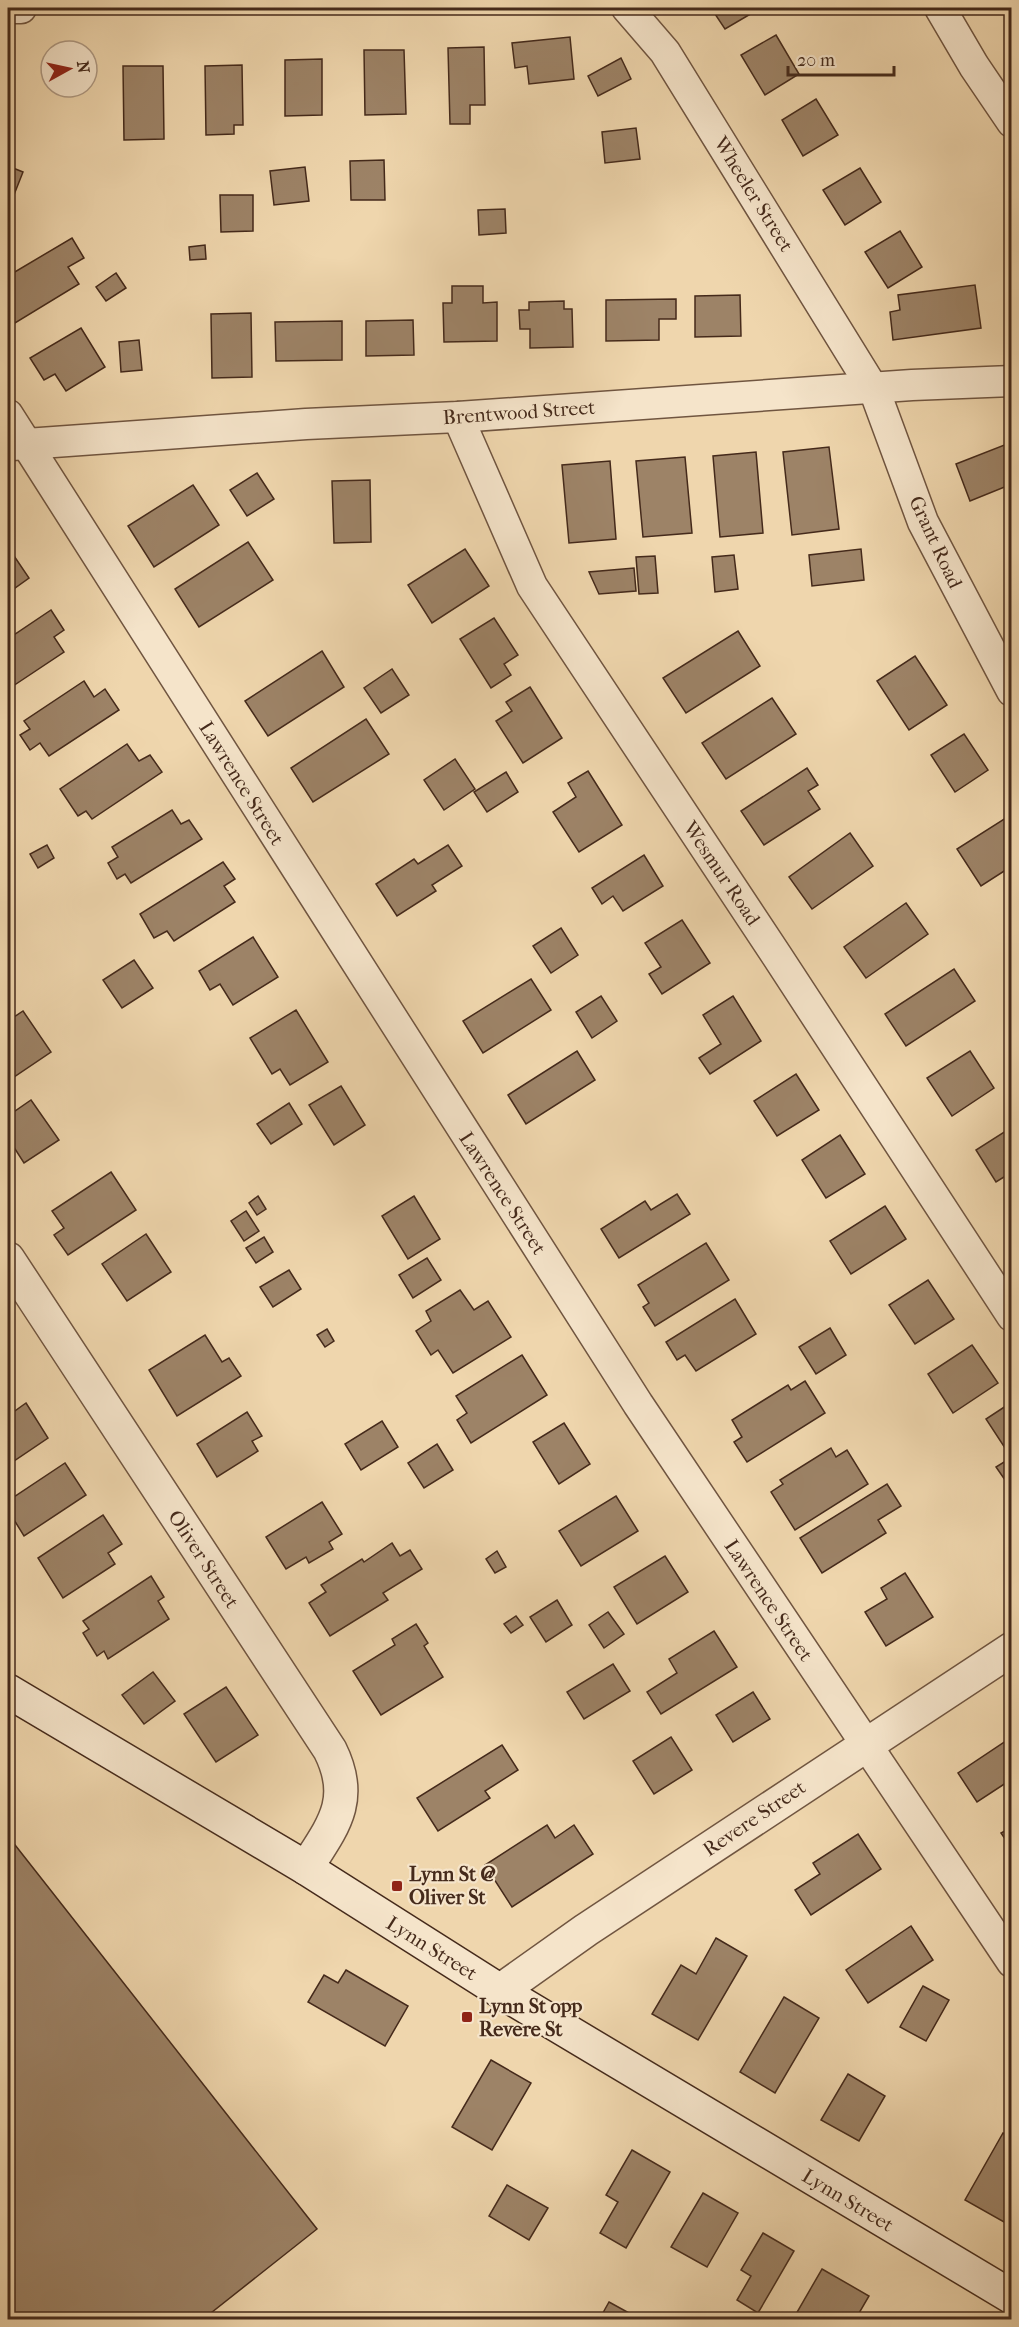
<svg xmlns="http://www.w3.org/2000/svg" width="1019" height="2327" viewBox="0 0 1019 2327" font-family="'IM FELL French Canon',serif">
	<rect width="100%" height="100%" fill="#efd6ad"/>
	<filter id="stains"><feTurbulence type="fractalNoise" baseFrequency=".00333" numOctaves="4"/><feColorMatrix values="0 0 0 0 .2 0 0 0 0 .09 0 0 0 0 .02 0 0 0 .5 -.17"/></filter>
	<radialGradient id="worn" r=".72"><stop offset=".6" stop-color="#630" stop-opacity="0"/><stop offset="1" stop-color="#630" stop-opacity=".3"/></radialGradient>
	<g fill="#9d8367" stroke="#452a1b" stroke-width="1.5">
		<polygon points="711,8 758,8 759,9 725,29"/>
		<polygon points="776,35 799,74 765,95 741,55"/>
		<polygon points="570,37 574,79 529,84 527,66 515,68 512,43"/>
		<polygon points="484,47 485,105 470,105 470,124 450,124 448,48"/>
		<polygon points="364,50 404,50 406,114 365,115"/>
		<polygon points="621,58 631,79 598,96 588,76"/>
		<polygon points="322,59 322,115 285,116 285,60"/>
		<polygon points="242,65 243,125 234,125 234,134 206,135 205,66"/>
		<polygon points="123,66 163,66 164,139 124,140"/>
		<polygon points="816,99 838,135 803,156 782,120"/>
		<polygon points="636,128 640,159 605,163 602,132"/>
		<polygon points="384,160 385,200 351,200 350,161"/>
		<polygon points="8,166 23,172 8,210"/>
		<polygon points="305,167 309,201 274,205 270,171"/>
		<polygon points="860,168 881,202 845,225 823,190"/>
		<polygon points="220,195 253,195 253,231 221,232"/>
		<polygon points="505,209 506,233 479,235 478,210"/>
		<polygon points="900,231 922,267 888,288 865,252"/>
		<polygon points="72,238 84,258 68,267 79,284 15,323 8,311 8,276"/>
		<polygon points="205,245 206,259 190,260 189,247"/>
		<polygon points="116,273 126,288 106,301 96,287"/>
		<polygon points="975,285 981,328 893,340 890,312 900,310 898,295"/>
		<polygon points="452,286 483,286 483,303 497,302 497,341 444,342 443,303 452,303"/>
		<polygon points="740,295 741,336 695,337 695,296"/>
		<polygon points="676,299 676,319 659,319 659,340 606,341 606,300"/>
		<polygon points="564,301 564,309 572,309 573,347 530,348 530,329 520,329 519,310 529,310 529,302"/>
		<polygon points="251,313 252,377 212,378 211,314"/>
		<polygon points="413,320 414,355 366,356 366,321"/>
		<polygon points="342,321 342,360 276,361 275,322"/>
		<polygon points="81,328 105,367 66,391 55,374 44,380 30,358"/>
		<polygon points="139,340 142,370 121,372 119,342"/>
		<polygon points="1012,442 1012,484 970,501 956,464"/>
		<polygon points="829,447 839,529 792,535 783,452"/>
		<polygon points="756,452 763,533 720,537 713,456"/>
		<polygon points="685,457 692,533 643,537 636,461"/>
		<polygon points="610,461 616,539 569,543 562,465"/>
		<polygon points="257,473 274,499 247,516 230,490"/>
		<polygon points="370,480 371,542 334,543 332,481"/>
		<polygon points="193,485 219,525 154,567 128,526"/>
		<polygon points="248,542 273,580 199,627 175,589"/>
		<polygon points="8,547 29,578 8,593"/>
		<polygon points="465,549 489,586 432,623 408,585"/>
		<polygon points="861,549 864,580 812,586 809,555"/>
		<polygon points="734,555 738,589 715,592 712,557"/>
		<polygon points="655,556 658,593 639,594 636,557"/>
		<polygon points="634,568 636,591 599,594 589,572"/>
		<polygon points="51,610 64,630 54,637 64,652 10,688 8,684 8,639"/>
		<polygon points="494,618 518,655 504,664 511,675 491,688 460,639"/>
		<polygon points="738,631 760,666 686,713 663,678"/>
		<polygon points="322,651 344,687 268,736 245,701"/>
		<polygon points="915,656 947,705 909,730 877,681"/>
		<polygon points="392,669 409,695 381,713 364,688"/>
		<polygon points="84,681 94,697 105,689 119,710 49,756 40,743 30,750 20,735 30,729 24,721"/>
		<polygon points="530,687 562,738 523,763 496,721 512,711 506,702"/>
		<polygon points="772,698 796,734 726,779 702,743"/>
		<polygon points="366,719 389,754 313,802 291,768"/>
		<polygon points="964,734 988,770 955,792 931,755"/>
		<polygon points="127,744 139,761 150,755 162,772 92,819 86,811 78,816 60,789"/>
		<polygon points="455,759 475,789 444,810 424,780"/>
		<polygon points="807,768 818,785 808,791 820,809 764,845 741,811"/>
		<polygon points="588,771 622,825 579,852 553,812 576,797 568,783"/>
		<polygon points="506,772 518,792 487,812 474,792"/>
		<polygon points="172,810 181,824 189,820 202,839 131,883 125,874 117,879 108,863 118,857 112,847"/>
		<polygon points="1012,814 1012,866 981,886 957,849"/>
		<polygon points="850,833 873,866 812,909 789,877"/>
		<polygon points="47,845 54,858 38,868 30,854"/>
		<polygon points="448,845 462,866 432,885 436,891 397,916 376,884 414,859 418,864"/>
		<polygon points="644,855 663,886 623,911 613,896 602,904 592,888"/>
		<polygon points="223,862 235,879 224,886 235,902 174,941 167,931 154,938 140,914"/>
		<polygon points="906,903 928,934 866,978 844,947"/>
		<polygon points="682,920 710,963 662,994 649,974 661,967 645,943"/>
		<polygon points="561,928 578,955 551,973 533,946"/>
		<polygon points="253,937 278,977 233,1005 220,984 210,990 199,971"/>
		<polygon points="134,960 153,988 122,1008 103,980"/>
		<polygon points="954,969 975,1001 906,1046 885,1014"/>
		<polygon points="531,979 551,1010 483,1053 463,1021"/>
		<polygon points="601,996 617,1021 592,1038 576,1012"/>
		<polygon points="733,996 761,1041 710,1074 699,1058 721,1044 703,1015"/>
		<polygon points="296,1010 328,1062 290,1085 280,1069 272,1074 250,1038"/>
		<polygon points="23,1011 51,1052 8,1081 8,1021"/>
		<polygon points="577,1051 595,1080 526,1124 508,1095"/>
		<polygon points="970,1051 994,1088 952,1116 927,1078"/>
		<polygon points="796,1074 819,1110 777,1136 754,1101"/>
		<polygon points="341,1086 365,1125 334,1145 309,1105"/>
		<polygon points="31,1100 59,1140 24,1163 8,1138 8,1116"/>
		<polygon points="289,1103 302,1124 271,1144 257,1124"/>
		<polygon points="1012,1127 1012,1172 996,1182 976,1150"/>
		<polygon points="840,1135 865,1174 826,1198 802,1160"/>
		<polygon points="111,1172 136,1210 68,1255 54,1235 64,1228 52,1211"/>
		<polygon points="677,1194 690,1214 619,1258 601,1229 645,1201 651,1210"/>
		<polygon points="258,1196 266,1209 257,1215 249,1203"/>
		<polygon points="414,1196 440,1239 408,1259 382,1216"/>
		<polygon points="885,1206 906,1239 851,1274 830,1241"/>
		<polygon points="246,1211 259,1231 244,1241 231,1221"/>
		<polygon points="146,1234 171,1272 127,1301 102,1264"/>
		<polygon points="264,1237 273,1252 256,1263 246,1248"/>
		<polygon points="706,1243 729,1280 655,1326 643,1307 649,1303 638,1285"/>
		<polygon points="427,1258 441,1280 413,1298 399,1275"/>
		<polygon points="289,1270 301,1289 273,1307 260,1287"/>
		<polygon points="928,1280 954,1319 915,1344 889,1305"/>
		<polygon points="460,1290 474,1310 488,1301 511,1337 453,1373 438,1350 431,1355 416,1331 431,1321 426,1311"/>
		<polygon points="735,1299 756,1334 696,1371 685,1355 677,1360 666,1342"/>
		<polygon points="830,1328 846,1355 816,1374 799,1347"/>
		<polygon points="327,1329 334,1341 325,1347 317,1335"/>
		<polygon points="205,1335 222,1362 229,1358 241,1376 177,1416 149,1370"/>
		<polygon points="972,1345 998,1383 953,1413 928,1374"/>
		<polygon points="522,1355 547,1395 471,1443 457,1420 467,1413 456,1396"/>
		<polygon points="805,1381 825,1413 747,1462 734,1442 742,1437 732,1420 788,1385 791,1390"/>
		<polygon points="1012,1402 1012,1444 1005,1448 986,1419"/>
		<polygon points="26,1403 48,1438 8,1465 8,1416"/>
		<polygon points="247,1412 262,1436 252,1441 258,1451 217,1477 197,1444"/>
		<polygon points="382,1421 398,1447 361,1470 345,1444"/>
		<polygon points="564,1423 590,1464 559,1484 533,1442"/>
		<polygon points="437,1444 453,1470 424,1488 408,1463"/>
		<polygon points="831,1448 836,1457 847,1450 868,1484 795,1530 771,1492 783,1484 780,1480"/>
		<polygon points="1012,1457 1012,1490 996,1467"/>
		<polygon points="65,1463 86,1495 24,1536 8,1510 8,1501"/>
		<polygon points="887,1484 901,1506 878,1520 886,1533 822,1573 800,1538"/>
		<polygon points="616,1496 638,1531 581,1566 559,1531"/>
		<polygon points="322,1502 342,1534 329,1542 333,1549 309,1563 306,1557 286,1569 266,1537"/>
		<polygon points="103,1515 122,1544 108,1553 115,1564 63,1598 38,1558"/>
		<polygon points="392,1543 400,1556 410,1550 422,1569 383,1593 388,1600 330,1636 309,1603 326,1592 321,1585 362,1559 364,1562"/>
		<polygon points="497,1551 506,1567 495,1573 486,1559"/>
		<polygon points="665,1556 688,1592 637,1624 614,1587"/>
		<polygon points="905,1573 933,1617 886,1646 865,1612 887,1599 881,1588"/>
		<polygon points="151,1576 164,1597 158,1601 169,1619 108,1659 104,1651 97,1656 83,1633 89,1629 83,1621"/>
		<polygon points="557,1600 572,1625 546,1642 530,1617"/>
		<polygon points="608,1612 624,1634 604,1648 589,1625"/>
		<polygon points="516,1616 523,1625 511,1633 504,1624"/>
		<polygon points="416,1624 428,1643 424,1646 443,1677 381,1715 353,1671 395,1645 392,1639"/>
		<polygon points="714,1631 737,1667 661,1714 647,1692 677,1673 669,1659"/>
		<polygon points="613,1664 630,1691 584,1719 567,1692"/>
		<polygon points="153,1672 175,1701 144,1724 122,1695"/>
		<polygon points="226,1687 258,1735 216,1762 184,1714"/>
		<polygon points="753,1692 770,1719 733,1742 716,1715"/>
		<polygon points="671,1737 692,1770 654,1794 633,1761"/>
		<polygon points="1012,1737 1012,1779 977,1802 958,1773"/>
		<polygon points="502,1745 518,1770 485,1791 490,1798 438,1831 417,1798"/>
		<polygon points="547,1825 555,1838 574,1825 593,1854 512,1907 485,1865"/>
		<polygon points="1012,1827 1012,1849 1001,1833"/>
		<polygon points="858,1834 881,1869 811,1915 795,1890 820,1874 813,1863"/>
		<polygon points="8,1836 317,2229 202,2320 8,2320"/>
		<polygon points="911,1926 933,1960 868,2003 846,1970"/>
		<polygon points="716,1938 747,1956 698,2040 652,2014 681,1965 696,1974"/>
		<polygon points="346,1970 408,2006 385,2046 308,2002 324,1975 338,1983"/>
		<polygon points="923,1986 949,2000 926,2041 900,2027"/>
		<polygon points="784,1997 819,2018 775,2093 740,2072"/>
		<polygon points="491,2060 531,2083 492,2150 452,2127"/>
		<polygon points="848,2074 885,2096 859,2141 821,2120"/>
		<polygon points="1003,2133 1012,2138 1012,2208 1004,2222 965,2200"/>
		<polygon points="632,2150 670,2172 626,2248 600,2233 618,2202 606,2195"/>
		<polygon points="507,2185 548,2208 529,2240 489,2216"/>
		<polygon points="703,2193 738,2213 707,2267 671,2247"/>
		<polygon points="763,2233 794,2251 758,2313 737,2300 751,2276 741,2270"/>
		<polygon points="822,2269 869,2296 855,2320 806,2320 796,2314"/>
		<polygon points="609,2302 631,2314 627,2320 599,2320"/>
	</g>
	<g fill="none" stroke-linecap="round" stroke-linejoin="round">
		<g stroke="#705540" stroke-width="33">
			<g id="minor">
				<polyline points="8,8 21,8"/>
				<polyline points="627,8 665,52 875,392 923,522 1012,691"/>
				<polyline points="940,8 974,66 1012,122"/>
				<polyline points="8,415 638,1404 1012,1962"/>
				<polyline points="458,417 532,586 777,956 1012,1316"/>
				<polyline points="12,445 306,424 458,417 912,385 1012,381"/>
			</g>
		</g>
		<g stroke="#705540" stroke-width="36">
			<g id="tertiary">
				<path d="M8,1259L330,1750C355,1800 333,1826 306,1868"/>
				<polyline points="500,1991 586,1930 1012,1649"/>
			</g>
		</g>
		<g stroke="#452a1b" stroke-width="36">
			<polyline id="secondary" points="8,1691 306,1868 500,1991 1012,2297"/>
		</g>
		<use href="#minor" stroke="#f5e4ca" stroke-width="30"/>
		<use href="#tertiary" stroke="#f5e4ca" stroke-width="33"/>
		<use href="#secondary" stroke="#f5e4ca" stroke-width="33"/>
	</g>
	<g fill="#8f2418" stroke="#f5e4ca" stroke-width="2">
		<rect x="391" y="1880" width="12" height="12" rx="3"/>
		<rect x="461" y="2011" width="12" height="12" rx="3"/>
	</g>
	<g text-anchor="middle" stroke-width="4.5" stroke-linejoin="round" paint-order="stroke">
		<g font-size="20" fill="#452a1b" stroke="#f5e4ca">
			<text transform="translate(754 194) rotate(58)" y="7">Wheeler Street</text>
			<text transform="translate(519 412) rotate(-4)" y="7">Brentwood Street</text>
			<text transform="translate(936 542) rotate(65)" y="7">Grant Road</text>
			<text transform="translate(242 783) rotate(58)" y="7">Lawrence Street</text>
			<text transform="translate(722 873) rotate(56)" y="7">Wesmur Road</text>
			<text transform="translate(503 1193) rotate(57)" y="7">Lawrence Street</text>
			<text transform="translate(204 1559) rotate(57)" y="7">Oliver Street</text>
			<text transform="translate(769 1600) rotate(56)" y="7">Lawrence Street</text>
			<text transform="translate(754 1818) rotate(-34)" y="7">Revere Street</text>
			<text transform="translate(432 1948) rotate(32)" y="7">Lynn Street</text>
			<text transform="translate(848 2200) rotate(31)" y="7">Lynn Street</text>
		</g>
		<g font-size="20" font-weight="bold" fill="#452a1b" stroke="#f5e4ca" text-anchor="start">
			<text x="409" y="1881">Lynn St @<tspan x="409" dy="23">Oliver St</tspan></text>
			<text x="479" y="2013">Lynn St opp<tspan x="479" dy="23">Revere St</tspan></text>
		</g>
	</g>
	<rect width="1019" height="2327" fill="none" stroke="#efd6ad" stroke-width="30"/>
	<rect x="9" y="9" width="1001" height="2309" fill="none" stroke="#452a1b" stroke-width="3"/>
	<rect x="15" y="15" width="989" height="2297" fill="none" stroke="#452a1b" stroke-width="1.5"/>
	<g transform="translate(69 69) rotate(82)"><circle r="28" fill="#f5e4ca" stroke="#af9a84" stroke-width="1.5"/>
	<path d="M0-4.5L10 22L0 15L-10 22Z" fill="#8f2418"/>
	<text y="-9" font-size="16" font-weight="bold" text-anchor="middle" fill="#452a1b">N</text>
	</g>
	<path d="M788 66v9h106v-9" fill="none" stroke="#452a1b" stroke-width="3"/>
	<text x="797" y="66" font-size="18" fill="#452a1b" stroke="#f5e4ca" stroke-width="4.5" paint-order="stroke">20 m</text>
	<rect width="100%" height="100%" filter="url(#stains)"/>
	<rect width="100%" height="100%" fill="url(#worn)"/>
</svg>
